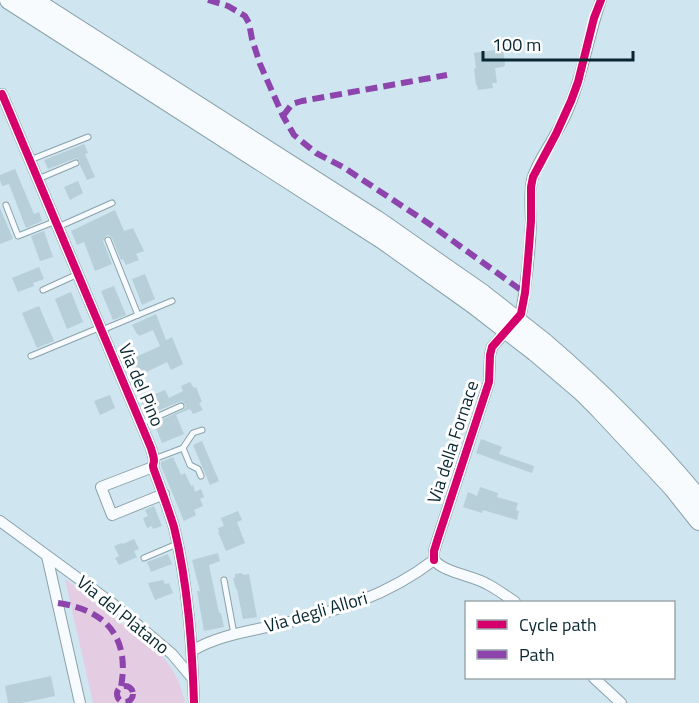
<svg xmlns="http://www.w3.org/2000/svg" width="699" height="703" viewBox="0 0 699 703" font-family="'Titillium Web',sans-serif">
	<rect width="100%" height="100%" fill="#cfe5ef"/>
	<path fill="#e4cde3" d="M65,579L162,656C176,673 180,682 185,703H93Z"/>
	<g fill="#b7cfd9">
		<polygon points="503,49 505,65 503,67 495,68 497,83 492,83 493,88 478,90 477,85 476,85 474,69 476,68 474,53"/>
		<polygon points="84,144 88,153 85,154 95,177 87,180 80,165 80,161 77,158 48,169 44,160"/>
		<polygon points="15,169 34,214 39,212 42,221 26,228 9,184 2,186 0,180 0,175"/>
		<polygon points="78,181 83,193 70,200 64,187"/>
		<polygon points="0,208 13,239 0,244"/>
		<polygon points="115,210 124,231 133,228 144,251 136,254 139,260 126,265 123,259 121,260 112,238 109,235 106,236 103,241 112,264 95,271 84,242 77,245 71,231"/>
		<polygon points="44,231 53,257 40,261 31,236"/>
		<polygon points="39,267 44,279 33,283 34,286 18,292 12,278"/>
		<polygon points="145,274 155,299 142,305 132,279"/>
		<polygon points="114,286 126,315 113,320 101,291"/>
		<polygon points="71,292 83,322 67,329 55,299"/>
		<polygon points="39,306 54,341 37,348 22,313"/>
		<polygon points="156,314 166,340 172,337 183,364 171,370 167,362 134,378 126,360 134,357 134,358 160,346 153,330 139,336 138,334 137,334 132,325"/>
		<polygon points="190,382 194,388 196,387 202,402 199,403 203,410 193,414 190,409 176,415 184,434 162,443 154,423 183,410 186,407 185,404 182,401 179,402 150,414 150,413 147,414 141,400 165,390 169,398 183,391 181,386"/>
		<polygon points="110,395 115,408 100,415 94,401"/>
		<polygon points="481,439 502,447 499,454 534,466 532,473 476,453"/>
		<polygon points="202,441 219,481 210,485 193,445"/>
		<polygon points="173,457 181,475 185,473 191,486 193,485 195,492 201,489 204,497 200,499 203,506 194,510 196,515 184,521 161,466 161,462"/>
		<polygon points="480,487 498,493 497,497 518,503 516,510 519,511 517,520 483,510 482,513 463,507 468,492 477,496"/>
		<polygon points="154,506 162,526 153,529 152,526 147,528 143,518 148,516 145,510"/>
		<polygon points="238,511 242,520 237,522 245,543 226,551 218,532 219,532 218,528 224,526 221,518"/>
		<polygon points="134,539 139,549 134,551 137,557 119,565 115,558 119,556 114,546 122,543 123,544"/>
		<polygon points="218,553 220,561 209,565 219,613 221,613 224,627 204,631 197,591 200,591 192,560"/>
		<polygon points="168,554 172,564 151,572 147,562"/>
		<polygon points="242,573 243,575 249,574 257,617 243,619 237,589 236,589 233,578 235,578 235,574"/>
		<polygon points="163,580 165,584 169,583 173,593 155,600 148,583"/>
		<polygon points="51,676 55,696 22,703 8,703 5,686"/>
	</g>
	<g fill="none" stroke-linecap="round" stroke-linejoin="round">
		<g stroke="#8aa2ab" stroke-width="7">
			<g id="lane">
				<polyline points="30,160 88,137"/>
				<polyline points="38,179 76,163"/>
				<polyline points="6,205 18,236 56,221"/>
				<polyline points="58,227 112,203"/>
				<polyline points="43,290 78,274"/>
				<polyline points="138,315 172,301"/>
				<polyline points="102,330 138,315 108,240"/>
				<polyline points="31,356 101,327"/>
				<polyline points="141,424 181,406"/>
				<polyline points="183,448 190,465 198,469 201,476"/>
				<polyline points="154,459 183,448 193,433 202,430"/>
				<polyline points="144,558 177,544"/>
				<polyline points="224,580 234,634"/>
			</g>
		</g>
		<g stroke="#8aa2ab" stroke-width="12">
			<g id="street">
				<path d="M2,94L151,448C152,452 154,457 154,461C153,468 152,463 154,470C161,489 168,508 174,527C188,585 192,644 194,703"/>
				<path d="M521,314C526,284 530,252 531,222C531,208 529,194 532,180C536,164 547,150 555,135C561,125 567,113 571,102C584,69 589,33 601,0"/>
				<polyline points="153,467 101,487 112,515 164,494"/>
				<polyline points="0,521 113,604 172,654 193,679"/>
				<polyline points="47,556 80,703"/>
				<polyline points="434,560 434,551 438,538 489,382 490,355 492,347 502,336"/>
				<path d="M434,560C445,573 471,575 487,584C497,589 506,596 515,602"/>
				<path d="M192,651C218,635 251,631 281,624C337,611 387,596 434,560"/>
				<polyline points="594,678 621,703"/>
			</g>
		</g>
		<g stroke="#8aa2ab" stroke-width="20">
			<g id="highway">
				<polyline points="9,0 383,240 473,304"/>
				<polyline points="33,0 377,220 483,294"/>
				<path d="M544,342C600,390 652,442 699,499"/>
				<polyline points="535,352 582,392 600,410 672,487 699,521"/>
			</g>
		</g>
		<use href="#lane" stroke="#f8fbfd" stroke-width="5"/>
		<use href="#street" stroke="#f8fbfd" stroke-width="10"/>
		<use href="#highway" stroke="#f8fbfd" stroke-width="18"/>
		<g stroke="#8aa2ab" stroke-width="20" stroke-linecap="butt">
			<g id="highway-bridge">
				<polyline points="483,294 544,342"/>
				<polyline points="473,304 535,352"/>
			</g>
		</g>
		<use href="#highway-bridge" stroke="#f8fbfd" stroke-width="18"/>
		<g stroke="#8e44ad" stroke-width="6" stroke-dasharray="12 6" stroke-linecap="butt">
			<polyline points="208,0 228,6 245,16 249,23 252,39 260,64 283,116 294,135 316,153 343,167 428,223 525,293"/>
			<polyline points="283,116 292,104 302,101 447,75"/>
			<path d="M58,603C106,610 130,637 121,687"/>
			<circle cx="125" cy="694" r="8"/>
		</g>
		<g stroke="#fff" stroke-width="11">
			<g id="cycleway">
				<path d="M2,94L151,448C152,452 154,457 154,461C153,468 152,463 154,470C161,489 168,508 174,527C188,585 192,644 194,703"/>
				<polyline points="434,560 434,551 438,538 489,382 490,355 492,347 521,314 525,293 528,260 531,221 531,187 533,177 556,134 571,101 578,82 594,18 601,0"/>
			</g>
		</g>
		<use href="#cycleway" stroke="#d6006c" stroke-width="8"/>
	</g>
	<g text-anchor="middle" stroke-width="6" stroke-linejoin="round" paint-order="stroke">
		<g font-size="18" fill="#082731" stroke="#fff">
			<text transform="translate(141 385) rotate(67)" y="6">Via del Pino</text>
			<text transform="translate(453 442) rotate(-72)" y="6">Via della Fornace</text>
			<text transform="translate(316 612) rotate(-16)" y="6">Via degli Allori</text>
			<text transform="translate(123 615) rotate(39)" y="6">Via del Platano</text>
		</g>
	</g>
	<rect x="465" y="601" width="210" height="78" fill="#ffffff" stroke="#9ca9ad" stroke-width="1.5"/>
	<rect x="477" y="620" width="30" height="9" fill="#d6006c" stroke="#9ca9ad" stroke-width="1.5"/>
	<text x="519" y="631" font-size="18" fill="#082731">Cycle path</text>
	<rect x="477" y="650" width="30" height="9" fill="#8e44ad" stroke="#9ca9ad" stroke-width="1.5"/>
	<text x="519" y="661" font-size="18" fill="#082731">Path</text>
	<path d="M483 51v9h150v-9" fill="none" stroke="#082731" stroke-width="3"/>
	<text x="492" y="51" font-size="18" fill="#082731" stroke="#ffffff" stroke-width="4.5" paint-order="stroke">100 m</text>
</svg>
